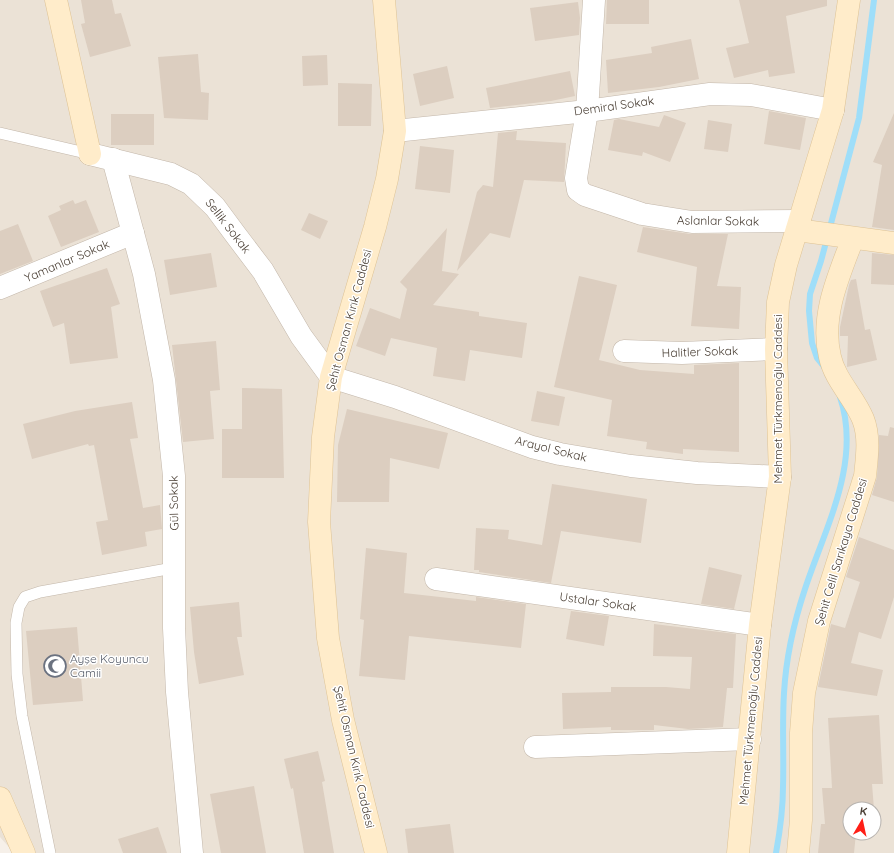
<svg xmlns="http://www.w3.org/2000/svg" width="894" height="853" viewBox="0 0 894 853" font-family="Quicksand,sans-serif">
	<rect width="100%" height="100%" fill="#f6f0e9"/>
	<path fill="#ebe2d6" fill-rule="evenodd" d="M0,0H894V853H14L0,837ZM850,809H874V833H850Z"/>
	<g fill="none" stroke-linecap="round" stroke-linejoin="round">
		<g stroke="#9fdef9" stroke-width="6">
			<polyline points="825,368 817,358 812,343 809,311 810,294 821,261 859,118 874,0"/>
			<path d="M776,853C780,831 783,809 783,787C784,756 782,724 784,693C786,658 794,622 805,589C825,528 862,462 840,397"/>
		</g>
	</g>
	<g fill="#dccec0">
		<polygon points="81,0 112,0 115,14 121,13 131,46 90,57 81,24 85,23"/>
		<polygon points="607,0 649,0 649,24 606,24"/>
		<polygon points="739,0 827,0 827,6 786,16 795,73 769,77 768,70 734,78 726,48 749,43"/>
		<polygon points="578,2 580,18 579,35 535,41 530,8"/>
		<polygon points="691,39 699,79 659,87 608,93 606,60 652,53 651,47"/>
		<polygon points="198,54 201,92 209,93 208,120 164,118 158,57"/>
		<polygon points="327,55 328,85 303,86 302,56"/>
		<polygon points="447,66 454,98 420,106 413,74"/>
		<polygon points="570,71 575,96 551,101 490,108 486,88"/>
		<polygon points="338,83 372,84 371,126 338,126"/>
		<polygon points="769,111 806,118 800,150 764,144"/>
		<polygon points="894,113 894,230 872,227 882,165 873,162"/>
		<rect x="111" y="114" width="43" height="31"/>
		<polygon points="664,115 686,123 670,162 643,152 642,156 608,150 614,120 619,119 659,127"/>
		<polygon points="708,120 732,124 728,152 704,149"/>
		<polygon points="517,131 516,140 566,143 564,182 524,180 510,238 490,233 457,271 477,192 483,185 493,187 498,133"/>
		<polygon points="420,146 454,150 450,193 415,189"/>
		<polygon points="73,200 75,204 86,200 99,232 61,247 48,216 61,210 59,206"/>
		<polygon points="309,213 328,221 320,239 301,230"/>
		<polygon points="18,224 33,261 0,274 0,231"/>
		<polygon points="643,227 690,234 728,234 717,286 741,287 739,329 691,326 697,267 637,252"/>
		<polygon points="447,228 442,271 459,274 433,305 479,312 479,316 527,323 522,358 470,350 465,381 433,376 437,348 391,338 385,356 356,346 370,308 400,319 407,289 400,282"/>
		<polygon points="211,253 217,287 170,295 164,260"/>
		<polygon points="872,253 894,255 894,285 871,284"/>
		<polygon points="107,268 120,304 111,307 118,358 70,364 64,323 53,327 40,291"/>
		<polygon points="579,276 617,285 599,360 640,370 694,374 694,365 739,363 739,452 683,449 683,454 646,449 647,442 607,436 612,400 554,387"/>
		<polygon points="856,279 865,330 870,329 877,360 847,367 848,336 840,336 840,327 849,285 851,280"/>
		<polygon points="216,341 220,390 210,391 214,439 183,442 172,345"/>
		<polygon points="242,388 282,389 284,478 222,478 222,429 242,429"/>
		<polygon points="537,391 565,397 559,426 531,421"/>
		<polygon points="132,402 138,438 130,439 143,508 160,505 162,529 145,532 147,546 102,555 96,522 108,520 94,445 89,446 88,444 32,459 23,424 75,411"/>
		<polygon points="347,409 448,433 439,469 390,458 389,502 337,502 338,445"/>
		<polygon points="890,427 894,428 894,502 872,495 877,477 879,435 888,436"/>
		<polygon points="552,484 647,499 641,543 561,531 551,583 479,572 479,570 474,570 476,528 509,530 508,539 542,545"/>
		<polygon points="859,537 894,550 894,597 881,639 859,632 851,663 883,670 877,696 818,687 831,624 845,628 860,582 846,577"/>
		<polygon points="366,548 407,553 404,593 476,601 476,597 526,604 521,648 409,636 405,680 359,676 364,620 360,619"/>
		<polygon points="709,567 742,575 734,609 701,604"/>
		<polygon points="239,602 242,637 237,637 244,675 199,684 194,652 190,607"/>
		<polygon points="571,611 609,616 604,646 566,639"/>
		<polygon points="654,624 736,634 733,688 727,688 723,727 688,729 654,725 654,730 611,730 611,727 563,729 562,693 611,692 611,687 666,687 690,689 692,657 653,656"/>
		<polygon points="77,627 83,701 33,705 26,631"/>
		<polygon points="879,715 883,784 872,784 874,809 850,809 850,833 856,833 854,853 818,853 821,824 825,824 822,788 832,788 828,718"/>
		<polygon points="318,751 325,781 322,782 334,853 304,853 293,788 291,789 284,759"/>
		<polygon points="254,786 266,853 221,853 210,794"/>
		<polygon points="450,824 454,853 408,853 405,829"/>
		<polygon points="158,827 167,853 123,853 118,839"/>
	</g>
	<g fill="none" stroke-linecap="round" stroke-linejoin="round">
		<g stroke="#c3b7aa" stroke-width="12">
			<g id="lane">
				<polyline points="0,133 90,154"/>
				<polyline points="50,853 22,716 17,674 16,623 19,607 25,597 40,592 173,568"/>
			</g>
		</g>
		<g stroke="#c3b7aa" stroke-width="23">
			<g id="street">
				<polyline points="594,0 587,111 576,178 578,190 585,195 642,214 692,222 800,221"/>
				<polyline points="395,131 587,111 710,94 751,95 833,110"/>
				<polyline points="90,154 171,174 191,184 215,207 235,234 263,271 301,336 331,377 395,397 532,447 560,454 631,466 697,473 780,477"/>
				<polyline points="113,159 144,274 164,380 174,476 174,628 177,692 192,853"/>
				<polyline points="0,288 133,233"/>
				<polyline points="624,351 682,353 776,349"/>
				<polyline points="436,579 760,625"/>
				<polyline points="535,747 750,739"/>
			</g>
		</g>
		<g stroke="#dec395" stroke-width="23">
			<g id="secondary">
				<polyline points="56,0 90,154"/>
				<polyline points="797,230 894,243"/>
				<polyline points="0,798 24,853"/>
				<polyline points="376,853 343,720 328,638 319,522 323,437 331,377 375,227 387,179 395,131 384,0"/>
				<polyline points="738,853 760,625 780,477 776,349 778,302 786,265 833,110 849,0"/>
				<path d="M798,853L801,820V733L804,693L819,621L865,476C867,457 870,437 863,419C854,397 835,380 830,357C820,316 839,275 853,238"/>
			</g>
		</g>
		<use href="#lane" stroke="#fff" stroke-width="11"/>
		<use href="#street" stroke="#fff" stroke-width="22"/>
		<use href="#secondary" stroke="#ffecca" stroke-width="22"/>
	</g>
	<defs>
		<g id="mosque-ring" transform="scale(1.15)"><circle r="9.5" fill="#fff" stroke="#6b7280" stroke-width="1.5"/><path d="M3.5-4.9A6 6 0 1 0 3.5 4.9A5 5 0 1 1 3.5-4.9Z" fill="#6b7280"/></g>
	</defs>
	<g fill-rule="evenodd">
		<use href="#mosque-ring" x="55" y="666"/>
	</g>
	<g text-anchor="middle" stroke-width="3" stroke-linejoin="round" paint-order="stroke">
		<g font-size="12" fill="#4b4036" stroke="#fff">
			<text transform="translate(614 106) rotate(-8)" y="4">Demiral Sokak</text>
			<text transform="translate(718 221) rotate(1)" y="4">Aslanlar Sokak</text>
			<text transform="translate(228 226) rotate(52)" y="4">Sellik Sokak</text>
			<text transform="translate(67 261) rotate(-23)" y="4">Yamanlar Sokak</text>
			<text transform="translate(349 320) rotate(-75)" y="4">Şehit Osman Kırık Caddesi</text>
			<text transform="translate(700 352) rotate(-2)" y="4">Halitler Sokak</text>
			<text transform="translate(778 399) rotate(-90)" y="4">Mehmet Türkmenoğlu Caddesi</text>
			<text transform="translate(551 449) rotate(14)" y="4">Arayol Sokak</text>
			<text transform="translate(174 503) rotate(-91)" y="4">Gül Sokak</text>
			<text transform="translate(841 552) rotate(-73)" y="4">Şehit Celil Sarıkaya Caddesi</text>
			<text transform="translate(598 602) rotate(8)" y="4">Ustalar Sokak</text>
			<text transform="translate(751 721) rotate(-85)" y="4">Mehmet Türkmenoğlu Caddesi</text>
			<text transform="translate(354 757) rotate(77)" y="4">Şehit Osman Kırık Caddesi</text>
		</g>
		<g font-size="12" fill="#5b616d" stroke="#fff" text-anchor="start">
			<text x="70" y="663">Ayşe Koyuncu<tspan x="70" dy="14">Camii</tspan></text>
		</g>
	</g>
	<g transform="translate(862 821) rotate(9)"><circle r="19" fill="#ffffff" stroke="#b7b3af"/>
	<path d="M0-3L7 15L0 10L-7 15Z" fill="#ff1f17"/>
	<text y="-6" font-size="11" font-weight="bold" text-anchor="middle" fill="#4b4036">K</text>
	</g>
</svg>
